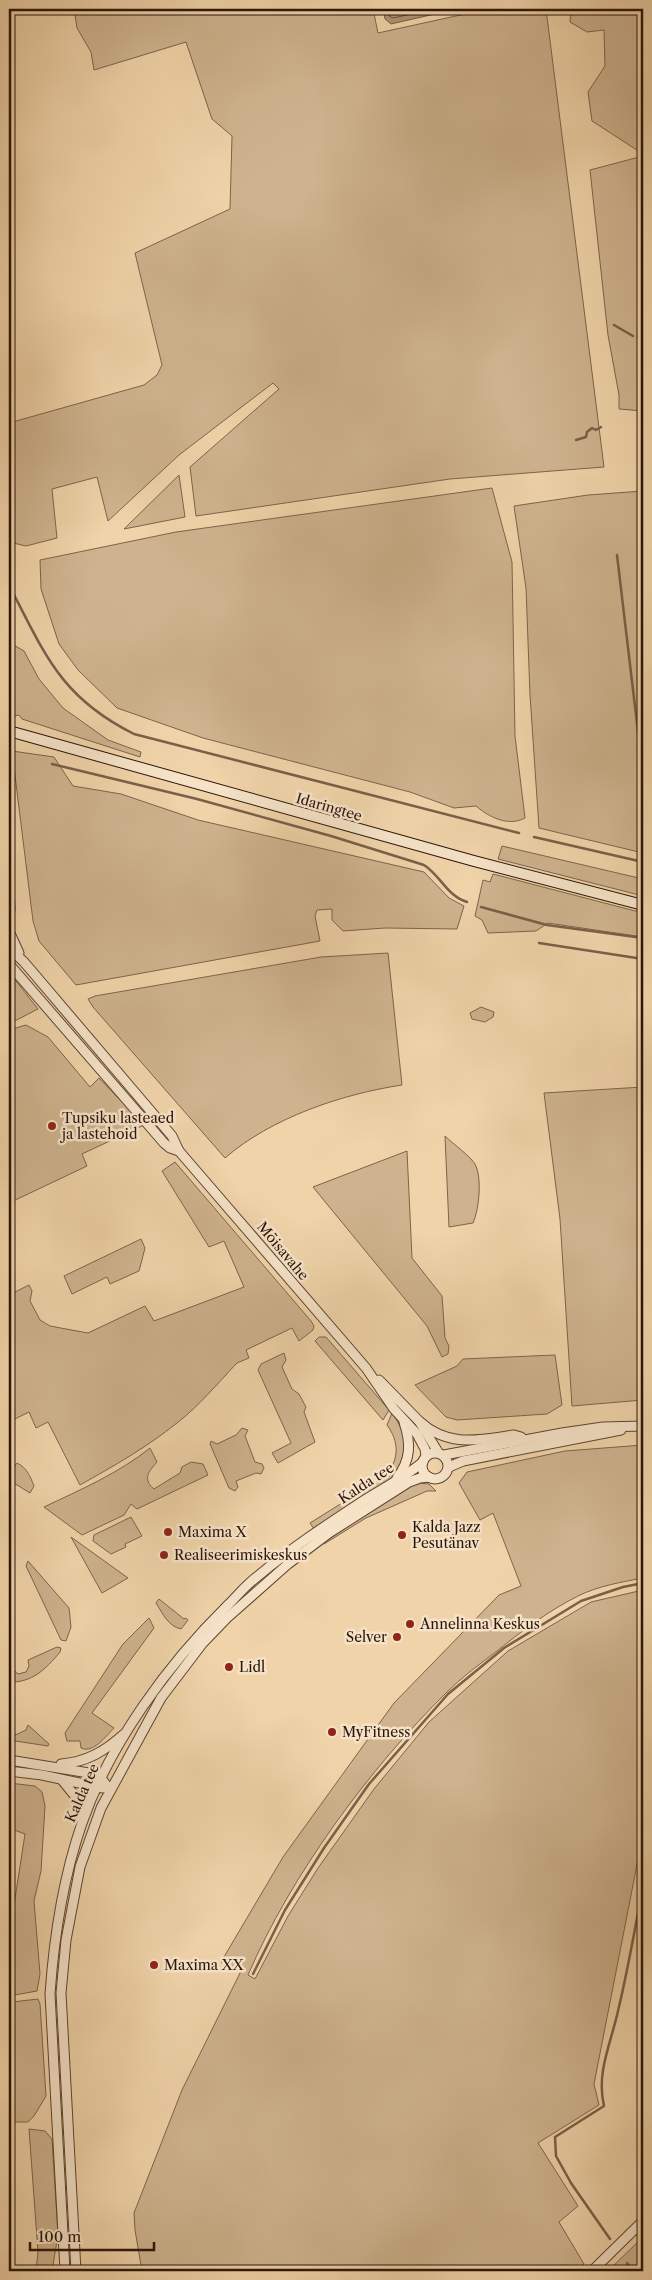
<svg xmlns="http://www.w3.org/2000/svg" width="652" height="2280" viewBox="0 0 652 2280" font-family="'Libre Caslon Text',serif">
	<rect width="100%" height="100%" fill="#f0d3a9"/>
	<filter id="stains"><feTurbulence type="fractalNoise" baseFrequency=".004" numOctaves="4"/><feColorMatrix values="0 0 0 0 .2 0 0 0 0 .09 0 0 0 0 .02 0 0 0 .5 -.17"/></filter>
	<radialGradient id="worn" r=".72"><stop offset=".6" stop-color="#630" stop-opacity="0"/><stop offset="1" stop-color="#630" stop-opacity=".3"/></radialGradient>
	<g fill="#ceb38e" stroke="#7c644c">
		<polygon points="74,9 373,9 378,33 488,9 546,9 604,467 450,479 196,516 190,467 279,389 273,383 179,455 108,521 97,477 52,489 57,538 26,546 9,542 9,423 144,385 157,375 162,365 135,253 230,209 232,136 212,119 186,42 94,70 91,52 77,28"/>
		<polygon points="571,9 643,9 643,154 592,121 588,92 605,66 604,30 587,32 570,22"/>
		<polygon points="643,156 643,411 619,409 619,395 608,335 590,170"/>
		<polygon points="179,475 185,517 124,529"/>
		<path d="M492,488L512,562L515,736L525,818C508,827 489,817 476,806L454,808L410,792L203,738L117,708L78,670L59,644L41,589L40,560L176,532Z"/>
		<polygon points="643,491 643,853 539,828 530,695 526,588 514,506 588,495"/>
		<polygon points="12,644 24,651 39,679 63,708 108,740 141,752 140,757 22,719 19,715 10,717 9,645"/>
		<polygon points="12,751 54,757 73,786 121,794 198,820 424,872 449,898 464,906 457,929 385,928 343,931 332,920 332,909 317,910 315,916 320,941 76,985 39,941 33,921"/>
		<polygon points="502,846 643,879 643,896 498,859"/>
		<polygon points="493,874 643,913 643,937 548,923 536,931 488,933 482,920 475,916 483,880 490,882"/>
		<path d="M388,953L402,1085C342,1094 271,1118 225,1158L93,1007L88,999L95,996L321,957Z"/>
		<polygon points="9,972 38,1009 9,1024"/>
		<polygon points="481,1007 494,1012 493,1017 485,1022 472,1019 470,1013"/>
		<polygon points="26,1025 48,1037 90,1087 99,1078 144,1125 82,1154 87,1166 9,1203 9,1030"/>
		<polygon points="643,1087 643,1400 572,1406 560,1219 544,1093"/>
		<path d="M445,1136C452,1143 473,1158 476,1166C482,1180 479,1210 473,1223L449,1227Z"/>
		<polygon points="407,1151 412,1258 442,1296 445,1338 449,1346 448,1354 442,1357 427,1326 313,1187"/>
		<path d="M175,1162L311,1321L314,1326L313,1330L299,1341L292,1328L246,1350L249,1358L237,1363C218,1383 199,1406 177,1423C147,1447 114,1466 80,1485L48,1422L36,1428L29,1412L9,1422V1295L29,1285L32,1291L30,1301L40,1320L50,1326L88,1333L145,1306L154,1321L244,1287L224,1241L209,1247L162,1171Z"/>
		<polygon points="141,1239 145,1248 139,1271 110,1284 107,1277 72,1294 64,1276"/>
		<polygon points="319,1337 326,1337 389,1410 383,1420 315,1341"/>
		<polygon points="284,1353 286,1360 282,1367 292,1389 299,1394 306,1407 304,1412 315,1442 278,1463 272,1453 291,1443 258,1370 261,1364"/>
		<polygon points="555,1355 562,1405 547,1414 457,1420 446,1417 415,1385 457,1366 463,1359"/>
		<path d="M392,1413C409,1436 410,1461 389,1481L314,1529L310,1523L385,1476C400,1460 399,1441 387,1425Z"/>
		<polygon points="242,1428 248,1430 245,1436 255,1462 262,1464 264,1468 261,1474 256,1473 236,1481 238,1487 235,1491 229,1488 210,1444 211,1441 217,1444 236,1435"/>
		<path d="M643,1445V1578C622,1582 598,1586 578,1596C548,1611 522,1631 497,1651C480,1664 462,1677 447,1692C369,1769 291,1875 248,1975L255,1979L288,1916L318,1868L374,1789L429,1722L508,1651L591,1602L643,1590V1834L594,2084L599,2105L538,2143L578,2206L559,2222L584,2264L577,2271H142L135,2230L134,2213L182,2090L241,1971L221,1962L283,1857L394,1703L499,1595L521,1586L493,1513L480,1520L459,1483L467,1472L565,1451Z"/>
		<path d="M150,1448L157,1462C149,1471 142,1479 154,1489L180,1473L182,1467L191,1462L203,1464L208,1475L137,1509L131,1504L124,1515L82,1535L44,1507C80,1490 119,1473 150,1448Z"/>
		<path d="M17,1463C27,1468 30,1476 34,1486L30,1493L9,1480V1473Z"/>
		<polygon points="418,1483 429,1484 436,1491 427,1491 366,1518 324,1544 321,1542 402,1491"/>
		<polygon points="131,1517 142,1536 125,1544 126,1547 111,1554 93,1541 94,1535"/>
		<polygon points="71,1537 128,1578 102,1593"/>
		<polygon points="28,1561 69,1608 71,1627 66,1641 61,1640 26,1566"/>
		<path d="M159,1599L184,1619L186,1618L188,1620L181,1629C168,1626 163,1614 156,1603Z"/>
		<path d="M149,1618L154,1628L92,1713L114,1728C106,1736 93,1754 81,1748L80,1741H67L65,1733L123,1644Z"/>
		<path d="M57,1647L61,1648L60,1652C46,1669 32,1683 9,1682V1670L11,1668L18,1674L26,1672L29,1666L28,1660Z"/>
		<polygon points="28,1725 49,1744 48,1746 9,1740 9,1738 26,1730"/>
		<polygon points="9,1783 35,1786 42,1792 45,1806 41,1871 34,1901 40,1974 37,1991 9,1996 14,1905 25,1834 9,1828"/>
		<polygon points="12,1998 12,2002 38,1999 40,2004 46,2096 34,2116 28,2122 9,2122 9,1999"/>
		<polygon points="29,2129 45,2131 52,2139 58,2235 52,2271 36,2271 38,2252"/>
		<polygon points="643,2237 643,2271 608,2271"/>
	</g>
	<polygon fill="#ad9273" stroke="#796049" points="383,9 457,9 391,24 385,19"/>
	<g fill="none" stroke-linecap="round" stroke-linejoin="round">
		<polyline stroke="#6c543e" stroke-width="1" points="388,9 389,16 393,18 435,9"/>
		<g stroke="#796049" stroke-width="2.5">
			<polyline points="614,325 633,336"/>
			<polyline points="576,440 586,437 587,432 592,428 596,430 601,427"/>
			<polyline points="617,555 643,774"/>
			<path d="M9,585C45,654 60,697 134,734L519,833"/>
			<path d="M52,764L197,799L331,836L424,865C441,876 447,896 467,902"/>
			<polyline points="534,837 643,862"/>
			<polyline points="481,907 547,925 643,938"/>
			<polyline points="539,943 643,959"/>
			<polyline points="253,1974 285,1910 324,1848 369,1784 448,1694 504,1648 581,1601 623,1587 643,1583"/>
			<path d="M610,2239L571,2183L556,2156L555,2137L604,2106C596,2073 611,2043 618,2011C628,1970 635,1928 643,1886"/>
			<polyline points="627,2263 632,2271"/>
		</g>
		<g stroke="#5c4432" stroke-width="11">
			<g id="tertiary">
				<polyline points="9,886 10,909 9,916"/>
				<polyline points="9,931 19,953"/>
				<polyline points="9,948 24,962 172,1136 179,1151 366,1368 394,1409 417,1434 425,1449 426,1456"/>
				<polyline points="9,964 164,1143 170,1148 179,1151"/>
				<polyline points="379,1380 419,1421 438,1452"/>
				<path d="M419,1421C449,1448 478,1440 514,1435L521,1437"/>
				<circle cx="435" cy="1466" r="13"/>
				<polyline points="444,1455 562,1433 603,1427 643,1426"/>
				<polyline points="449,1467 463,1461 621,1430"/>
				<path d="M397,1478C411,1460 411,1443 404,1422"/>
				<polyline points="9,1760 89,1773 101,1778 110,1790"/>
				<path d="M61,1764C87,1762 105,1751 124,1734"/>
				<polyline points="9,1771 42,1775 103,1788"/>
				<polyline points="62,1780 79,1801 82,1821"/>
				<path d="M65,2271L50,1994C54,1937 63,1878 82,1823C110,1743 168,1664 228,1605C238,1595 247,1584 258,1576C290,1549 325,1526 360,1503C380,1490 404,1478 423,1462"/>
				<polyline points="76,2271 61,1993 66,1940 80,1867 101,1808 161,1698 202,1644 227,1618 288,1564 329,1533 409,1482 420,1478 429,1477"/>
				<polyline points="592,2271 643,2221"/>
			</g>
		</g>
		<g stroke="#2a150a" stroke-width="12">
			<polyline id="secondary" points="9,731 474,861 643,905"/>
		</g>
		<use href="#tertiary" stroke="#f5e2c7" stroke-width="9"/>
		<use href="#secondary" stroke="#f5e2c7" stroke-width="10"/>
	</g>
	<g fill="#8f2418" stroke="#f5e2c7" stroke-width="2">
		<circle cx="52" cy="1126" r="5"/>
		<circle cx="168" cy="1532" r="5"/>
		<circle cx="402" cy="1535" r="5"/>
		<circle cx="164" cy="1555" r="5"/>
		<circle cx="410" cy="1624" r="5"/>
		<circle cx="397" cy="1637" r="5"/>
		<circle cx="229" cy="1667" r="5"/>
		<circle cx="332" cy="1732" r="5"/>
		<circle cx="154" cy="1965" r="5"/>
	</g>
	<g text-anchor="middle" stroke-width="5" stroke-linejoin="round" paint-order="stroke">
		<g font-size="14" fill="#2a150a" stroke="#f5e2c7">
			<text transform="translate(329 807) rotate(16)" y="5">Idaringtee</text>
			<text transform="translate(283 1251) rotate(50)" y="5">Mõisavahe</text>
			<text transform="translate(366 1483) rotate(-33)" y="5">Kalda tee</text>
			<text transform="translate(82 1793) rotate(-66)" y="5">Kalda tee</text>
		</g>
		<g font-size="14" fill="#2a150a" stroke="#f5e2c7" text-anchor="start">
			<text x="62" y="1123">Tupsiku lasteaed<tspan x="62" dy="16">ja lastehoid</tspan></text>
			<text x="412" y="1532">Kalda Jazz<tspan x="412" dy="16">Pesutänav</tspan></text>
			<text x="178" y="1537">Maxima X</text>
			<text x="174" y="1560">Realiseerimiskeskus</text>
			<text x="420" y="1629">Annelinna Keskus</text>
			<text x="387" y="1642" text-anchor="end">Selver</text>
			<text x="239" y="1672">Lidl</text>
			<text x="342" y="1737">MyFitness</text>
			<text x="164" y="1970">Maxima XX</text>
		</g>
	</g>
	<rect width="652" height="2280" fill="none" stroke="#f0d3a9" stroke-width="30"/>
	<rect x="10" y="10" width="632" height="2260" fill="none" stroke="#2a150a" stroke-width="2.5"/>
	<rect x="15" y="15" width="622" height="2250" fill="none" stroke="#2a150a"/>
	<path d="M30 2242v8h124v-8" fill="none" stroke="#2a150a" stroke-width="2.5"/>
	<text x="38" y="2242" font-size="15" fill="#2a150a" stroke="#f5e2c7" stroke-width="4" paint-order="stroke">100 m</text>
	<rect width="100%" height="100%" filter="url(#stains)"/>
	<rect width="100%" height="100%" fill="url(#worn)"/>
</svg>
